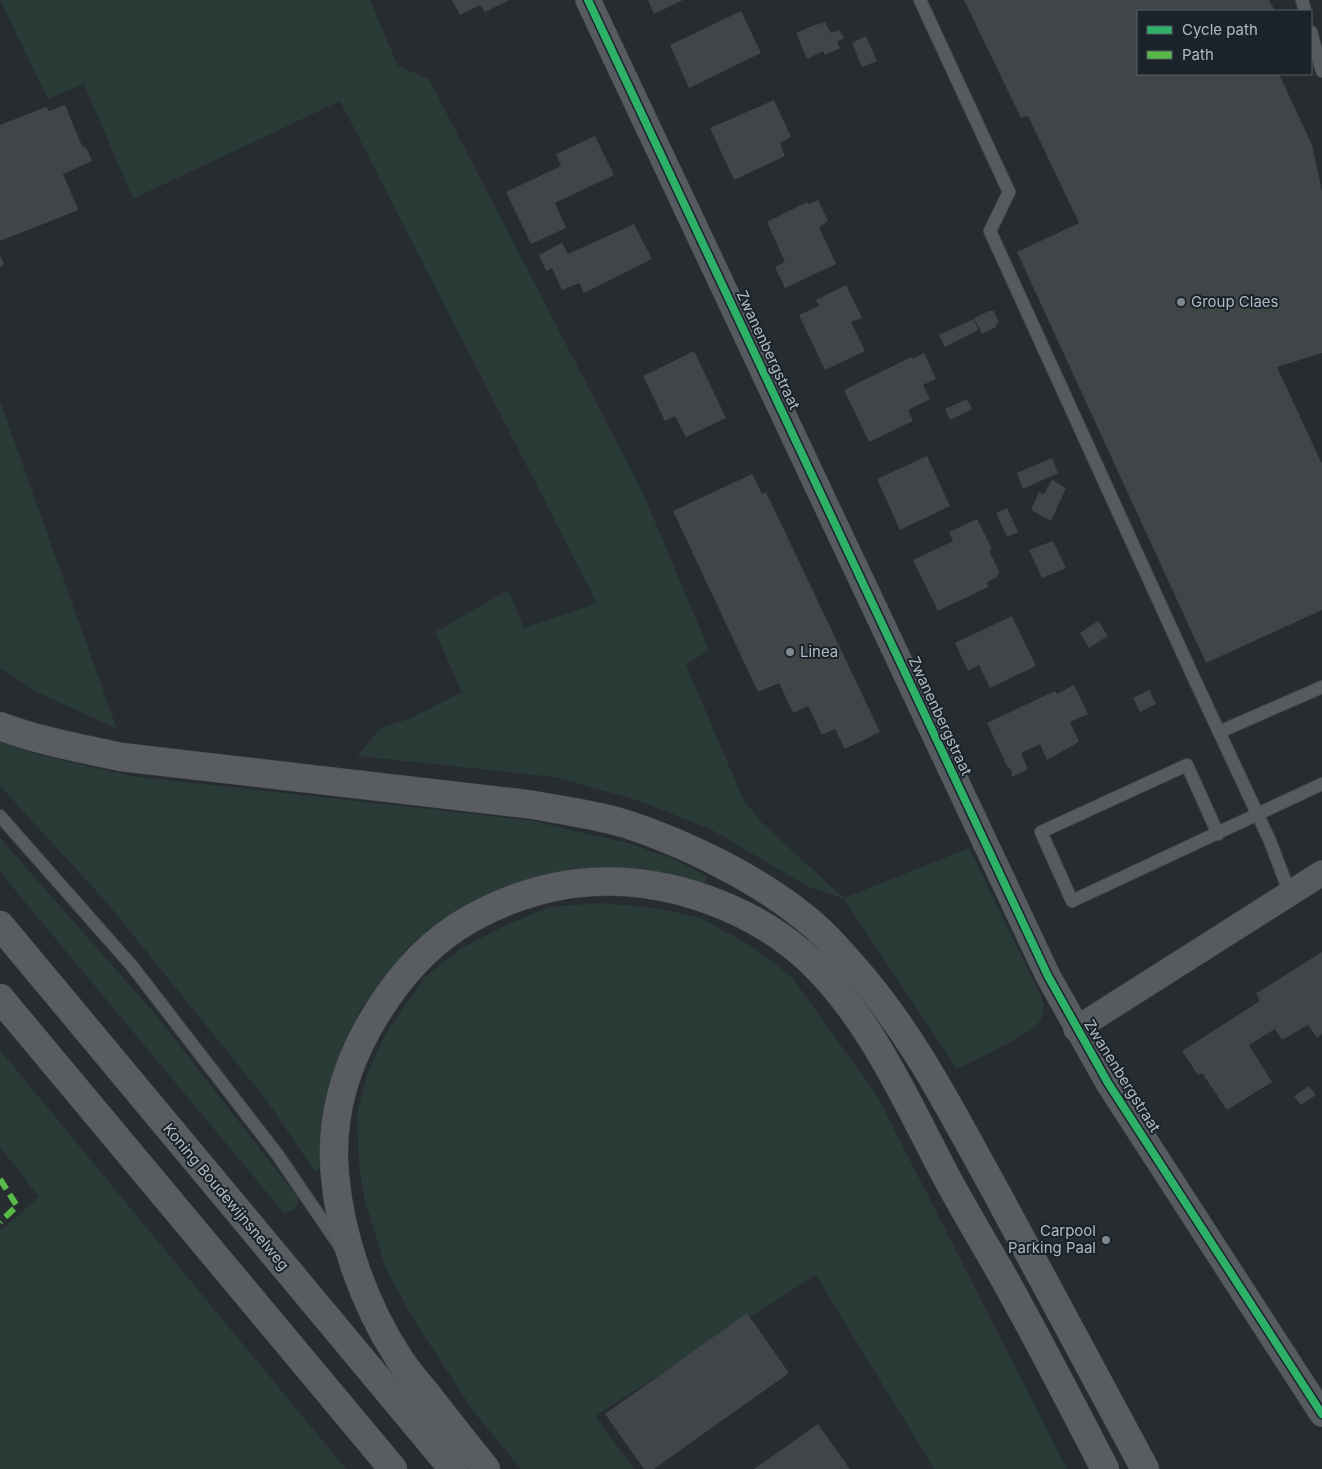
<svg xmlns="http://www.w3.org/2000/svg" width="1322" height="1469" viewBox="0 0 1322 1469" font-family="Inter,sans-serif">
	<rect width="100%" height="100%" fill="#262c30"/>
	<g fill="#293a37">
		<path d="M0,0H370L398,66L429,79L643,493L709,650L686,665L744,801L763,824L844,898L969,848L1041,996C1044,1005 1045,1014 1039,1022C1030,1035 974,1060 957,1069L844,899L807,886L712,830L637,800L554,777L357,756L381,728L411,718L462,692L435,632L508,590L524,628L597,603L340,101L133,199L84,84L48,99Z"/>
		<polygon points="0,401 117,729 35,691 0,668"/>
		<polygon points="0,742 40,755 131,776 529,820 628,843 674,859 707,876 705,883 675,875 609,867 541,877 385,979 362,1007 346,1040 334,1072 326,1111 320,1168 315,1172 267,1101 108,904 0,786"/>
		<polygon points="0,838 156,1015 285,1181 298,1197 297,1205 293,1211 283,1212 0,872"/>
		<polygon points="600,903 649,907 699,917 750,945 791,976 878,1097 1067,1469 934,1469 816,1275 595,1416 634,1469 521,1469 474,1412 413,1319 385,1267 364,1197 359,1163 357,1113 367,1074 386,1033 425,977 460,949 506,925 548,907"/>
		<polygon points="0,1050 346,1469 0,1469 0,1227 1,1230 39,1197 0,1147"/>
	</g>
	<g fill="#404548">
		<polygon points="452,0 509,0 485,12 480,5 460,15"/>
		<polygon points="648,0 683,0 654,14"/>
		<polygon points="964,0 1269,0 1275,11 1138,11 1138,74 1279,74 1312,145 1322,191 1322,353 1277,367 1322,464 1322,610 1206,663 1017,252 1079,223 1028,116 1021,118"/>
		<polygon points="741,11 761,53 689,88 670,45"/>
		<polygon points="825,22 831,33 839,30 844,38 837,42 840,48 825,55 823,51 807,59 796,33 817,24 818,25"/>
		<polygon points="866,36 877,61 862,67 852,43"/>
		<polygon points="774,100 791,137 780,143 785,156 734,180 710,128"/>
		<polygon points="65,105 82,146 87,149 92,161 63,174 78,209 76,211 0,241 0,125 46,107 49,111"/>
		<polygon points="595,136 614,175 555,203 566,228 531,244 506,192 561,166 556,154"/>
		<polygon points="818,200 828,221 819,227 836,264 785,288 775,267 785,262 767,222 807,202 808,204"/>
		<polygon points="634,224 652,259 584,293 579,283 562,290 552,268 546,271 539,255 562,243 568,254"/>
		<polygon points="0,255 4,264 0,267"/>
		<polygon points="846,285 862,318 851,322 865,351 825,370 799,315 819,306 816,300"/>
		<polygon points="989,311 994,311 999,323 996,324 996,327 982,334 974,318"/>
		<polygon points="974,319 978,330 945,347 939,335"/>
		<polygon points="694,351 726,418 686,437 675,416 665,421 643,376"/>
		<polygon points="924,353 936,379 923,385 930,399 908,410 913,421 869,442 844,390 911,357 912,359"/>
		<polygon points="967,399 972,409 950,420 945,409"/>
		<polygon points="927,456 950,506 900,530 877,479"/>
		<polygon points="1052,458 1058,473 1023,489 1017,473"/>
		<polygon points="752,474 762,494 766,492 880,732 845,749 835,729 822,735 808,706 793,713 779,683 758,692 673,511"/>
		<polygon points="1052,480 1066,488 1051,521 1031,510 1039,492 1044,494"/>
		<polygon points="1007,508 1018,532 1007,537 996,513"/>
		<polygon points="977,519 992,549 989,551 999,571 997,577 987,582 988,587 938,611 913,560 953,541 949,532"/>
		<polygon points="1053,541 1066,568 1042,578 1029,550"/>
		<polygon points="1012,616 1036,666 990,688 979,665 968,671 955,643"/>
		<polygon points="1098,621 1108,636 1089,648 1080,633"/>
		<polygon points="1074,685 1088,714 1070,722 1079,742 1047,760 1040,744 1021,753 1028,769 1012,777 1011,774 1012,773 1010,768 1008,768 987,723 1055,691 1057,694"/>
		<polygon points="1149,690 1156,704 1140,712 1133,698"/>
		<polygon points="1322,952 1322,1034 1317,1038 1308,1025 1282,1040 1275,1029 1249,1045 1272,1082 1227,1110 1202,1073 1198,1075 1182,1051 1260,1001 1254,989 1257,993"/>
		<polygon points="1309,1086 1316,1095 1301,1105 1294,1096"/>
		<polygon points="747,1313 789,1373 654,1469 644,1469 605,1414"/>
		<polygon points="818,1424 850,1469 754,1469"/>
	</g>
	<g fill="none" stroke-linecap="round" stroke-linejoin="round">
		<g stroke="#44484b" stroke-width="14">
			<g id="service">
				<polyline points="920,0 1009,192 990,231 1192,674 1270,841 1290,894"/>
				<polyline points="1302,0 1305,11"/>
				<polyline points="1311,32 1322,71"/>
				<polyline points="1219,732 1322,687"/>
				<polyline points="0,816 132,966 277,1154 339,1245"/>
				<polyline points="1218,834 1187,765 1041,832 1072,901 1322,784"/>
			</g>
		</g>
		<g stroke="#44484b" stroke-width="26">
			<g id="minor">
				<polyline points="588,0 1048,976 1108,1083 1322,1414"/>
				<polyline points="1076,1029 1322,873"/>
			</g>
		</g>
		<g stroke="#43484c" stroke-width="29">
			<g id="motorway">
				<path d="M0,726C39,741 80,748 121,757L527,804C560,810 594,814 626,824C685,843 756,878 804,917C822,931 836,947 851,964C912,1032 951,1111 995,1190C1046,1283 1096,1376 1145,1469"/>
				<polyline points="0,925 453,1469"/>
				<polyline points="0,998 393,1469"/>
				<path d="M486,1469C466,1444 446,1419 426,1393C416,1381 405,1369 397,1355C364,1304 340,1236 335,1175C330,1124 343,1073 368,1028C390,989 419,952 457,927C496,902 546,884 593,882C668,878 751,907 807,958C871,1017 908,1105 948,1180C966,1213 985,1245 1004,1278C1039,1341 1072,1405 1105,1469"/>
			</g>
		</g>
		<use href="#service" stroke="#555b5f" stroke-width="12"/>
		<use href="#minor" stroke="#555b5f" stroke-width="25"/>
		<use href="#motorway" stroke="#5a5d60" stroke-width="28"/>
		<polyline stroke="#58b947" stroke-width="6" stroke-dasharray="12 6" stroke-linecap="butt" points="0,1179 17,1206 0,1222"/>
		<g stroke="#1b232a" stroke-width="11">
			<polyline id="cycleway" points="588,0 1048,976 1108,1083 1322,1414"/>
		</g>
		<use href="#cycleway" stroke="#2db169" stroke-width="8"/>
	</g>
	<g fill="#80888f" stroke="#1b232a" stroke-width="2">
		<circle cx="1181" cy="302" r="5"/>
		<circle cx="790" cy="652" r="5"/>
		<circle cx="1106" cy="1240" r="5"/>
	</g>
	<g text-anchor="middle" stroke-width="4" stroke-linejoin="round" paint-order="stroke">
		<g font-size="15" fill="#b0bac2" stroke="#1b232a" text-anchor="start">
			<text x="1191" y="307">Group Claes</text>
			<text x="800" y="657">Linea</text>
			<text x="1096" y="1236" text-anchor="end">Carpool<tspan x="1096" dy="17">Parking Paal</tspan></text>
		</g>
		<g font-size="15" fill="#b0bac2" stroke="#1b232a">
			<text transform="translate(768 350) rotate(65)" y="5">Zwanenbergstraat</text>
			<text transform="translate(940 716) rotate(65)" y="5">Zwanenbergstraat</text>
			<text transform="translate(1122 1076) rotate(58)" y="5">Zwanenbergstraat</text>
			<text transform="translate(226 1197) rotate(50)" y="5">Koning Boudewijnsnelweg</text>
		</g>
	</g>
	<rect x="1137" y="10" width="175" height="65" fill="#1b232a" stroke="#575f67"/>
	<rect x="1147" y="26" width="25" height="8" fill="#2db169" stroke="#575f67"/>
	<text x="1182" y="35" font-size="15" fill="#b0bac2">Cycle path</text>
	<rect x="1147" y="51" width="25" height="8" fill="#58b947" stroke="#575f67"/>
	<text x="1182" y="60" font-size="15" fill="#b0bac2">Path</text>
</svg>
